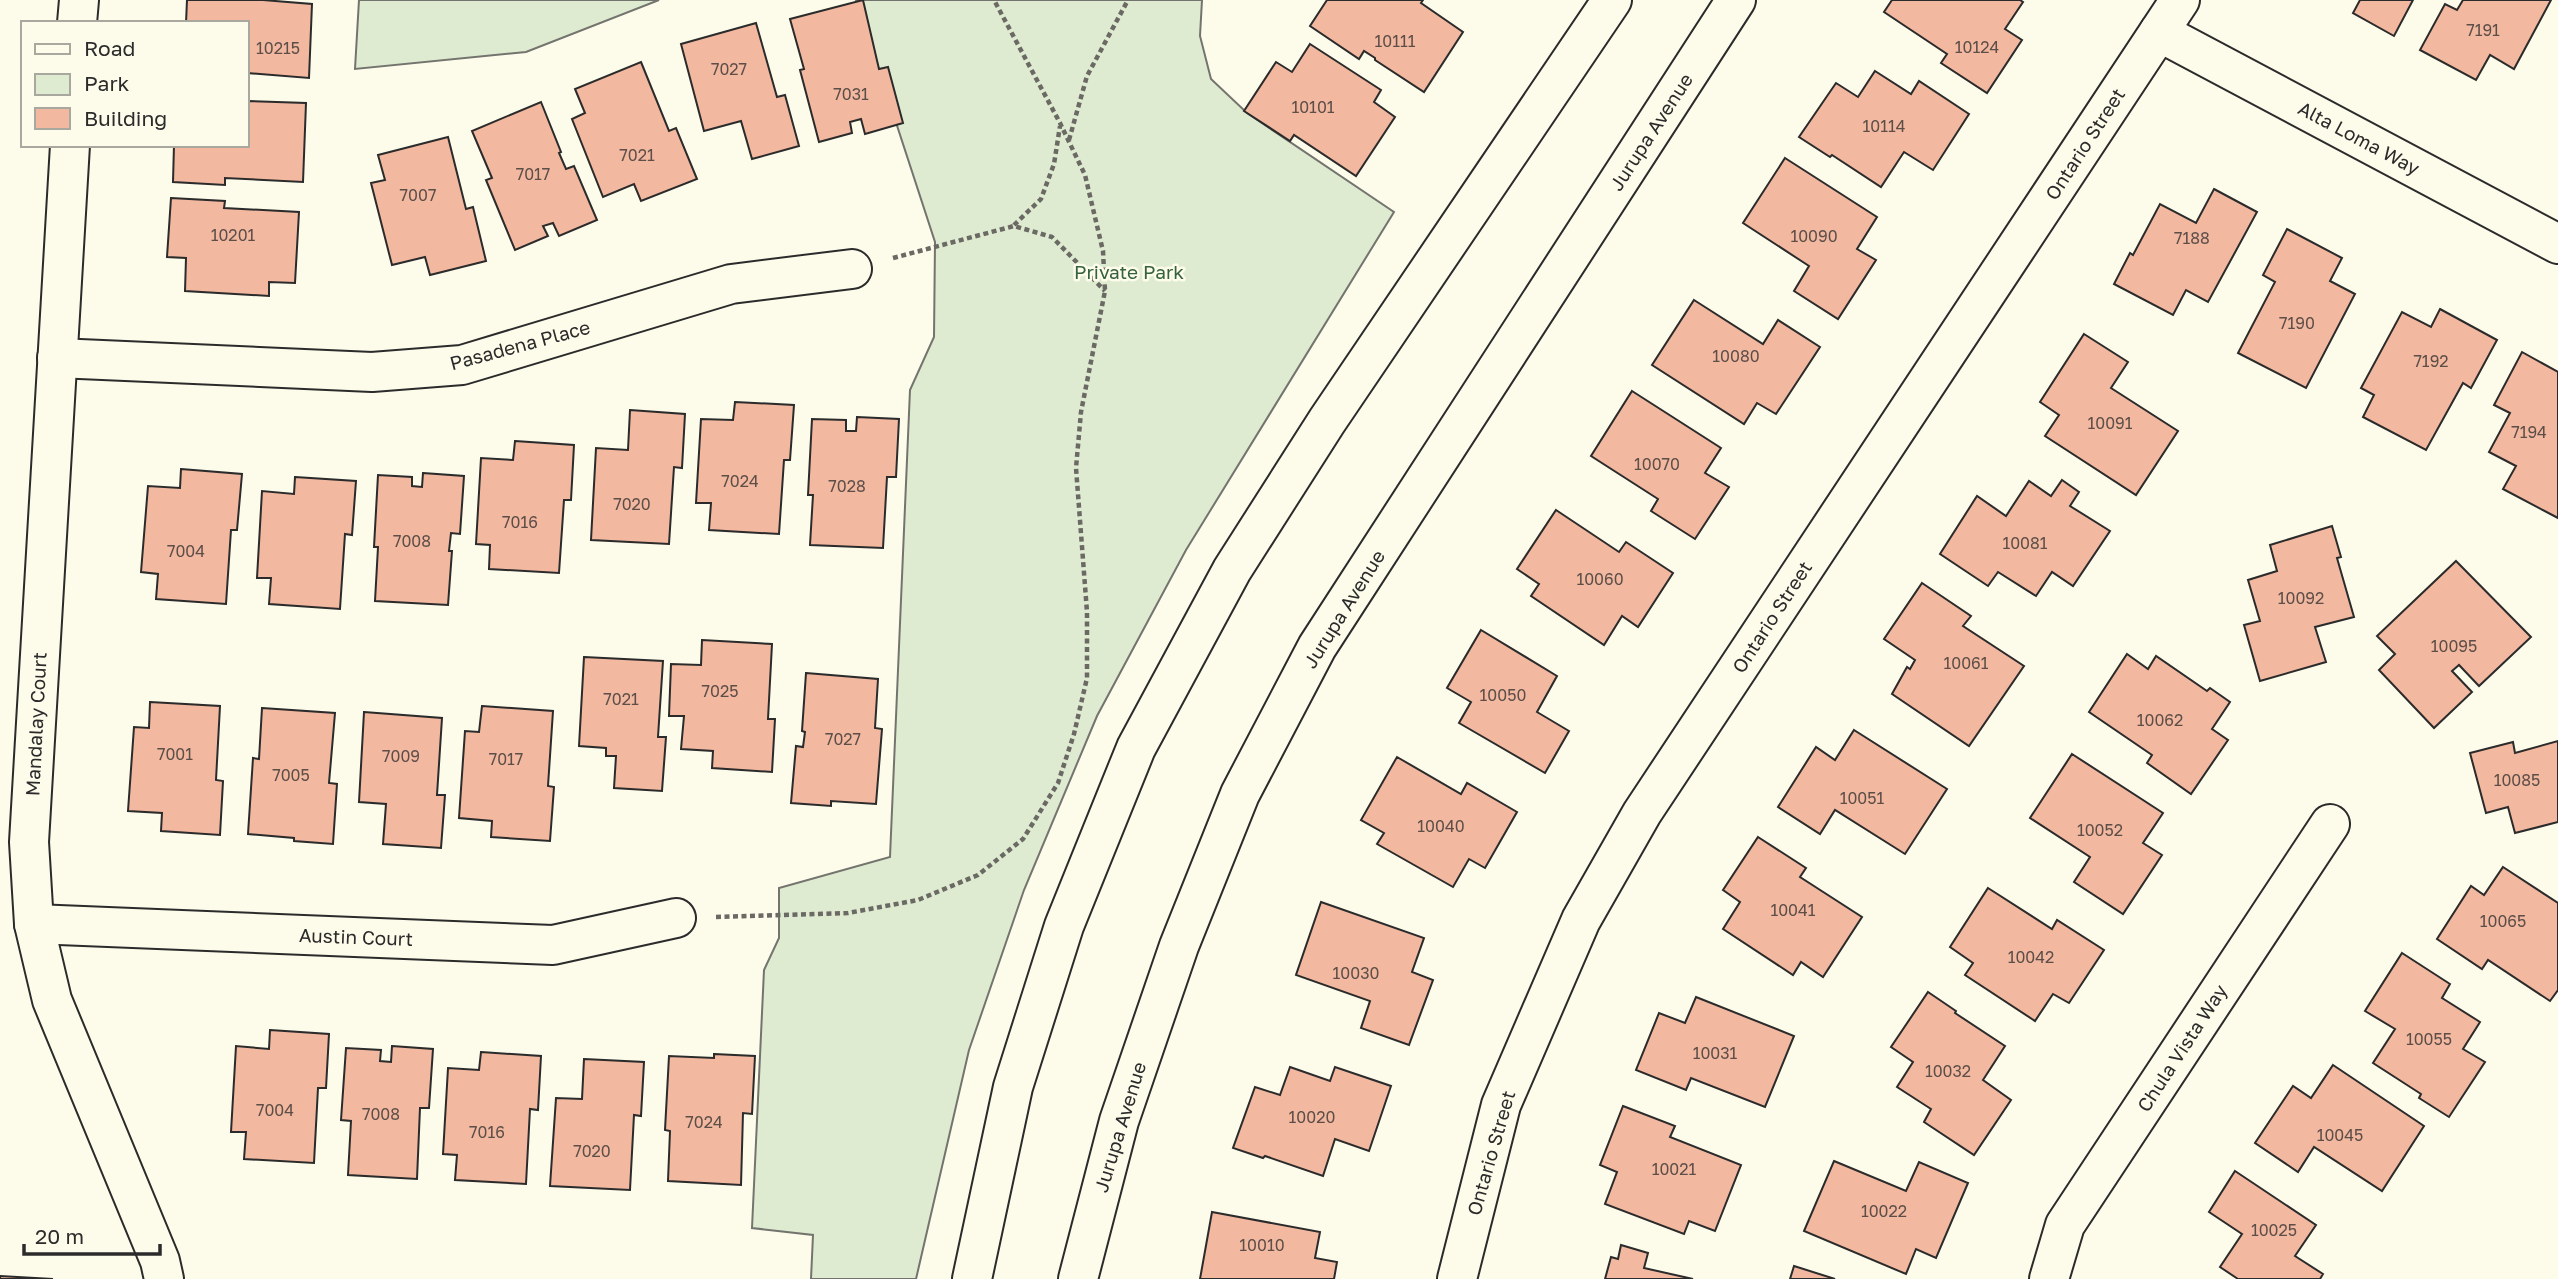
<svg xmlns="http://www.w3.org/2000/svg" width="2558" height="1279" viewBox="0 0 2558 1279" font-family="'Golos Text',sans-serif">
	<rect width="100%" height="100%" fill="#fdfbea"/>
	<g fill="#deebd1" stroke="#74746e" stroke-width="2">
		<polygon points="359,0 659,0 526,52 355,69"/>
		<polygon points="856,0 1202,0 1200,36 1211,79 1247,113 1394,212 1186,550 1097,716 1024,890 969,1050 916,1279 811,1279 813,1235 752,1228 764,970 779,938 779,888 890,857 910,390 934,337 935,242"/>
	</g>
	<g fill="#f2b8a0" stroke="#2b2b2b" stroke-width="2">
		<polygon points="187,0 263,0 312,4 309,78 247,73 247,23 186,23"/>
		<polygon points="863,0 879,69 888,67 903,123 865,134 861,119 850,122 852,133 819,142 800,70 804,69 790,19"/>
		<polygon points="1327,0 1423,0 1421,3 1463,32 1424,92 1375,60 1375,58 1364,51 1359,59 1310,26"/>
		<polygon points="1892,0 2020,0 2023,2 2005,29 2022,40 1987,93 1941,63 1947,54 1884,12"/>
		<polygon points="2360,0 2413,0 2394,36 2353,13"/>
		<polygon points="2463,0 2551,0 2514,69 2490,55 2476,80 2420,50 2445,4 2457,10"/>
		<polygon points="756,23 777,97 785,95 799,146 752,159 741,121 704,131 681,44"/>
		<polygon points="1310,44 1381,90 1374,102 1395,117 1356,176 1294,135 1290,141 1244,111 1276,62 1292,72"/>
		<polygon points="641,62 669,131 676,128 697,179 641,201 634,184 603,197 572,119 585,113 575,89"/>
		<polygon points="1875,71 1911,94 1919,81 1969,114 1933,170 1904,152 1881,187 1832,155 1830,157 1799,137 1836,83 1858,97"/>
		<polygon points="247,101 306,103 303,182 225,178 225,185 173,182 174,145 247,145"/>
		<polygon points="541,102 561,152 559,153 566,169 574,166 597,220 559,236 553,223 543,226 548,236 515,250 486,180 492,178 472,131"/>
		<polygon points="448,137 466,209 473,207 486,261 430,275 425,257 392,265 371,183 385,180 378,155"/>
		<polygon points="1785,158 1877,217 1857,249 1876,260 1838,319 1794,291 1809,266 1743,223"/>
		<polygon points="2214,189 2257,212 2208,302 2186,290 2173,315 2114,284 2130,253 2133,255 2160,204 2196,223"/>
		<polygon points="171,198 225,201 224,208 299,212 295,283 269,282 269,296 185,291 186,258 167,257"/>
		<polygon points="2287,229 2342,258 2330,281 2355,294 2306,388 2238,353 2275,282 2263,275"/>
		<polygon points="1694,300 1763,344 1778,320 1820,347 1776,414 1757,403 1744,424 1652,365"/>
		<polygon points="2440,309 2497,340 2471,388 2463,383 2426,450 2363,417 2374,395 2361,388 2402,312 2431,327"/>
		<polygon points="2084,334 2128,362 2111,388 2178,431 2136,495 2045,436 2059,415 2040,402"/>
		<polygon points="2522,352 2558,372 2558,518 2503,489 2516,466 2489,452 2510,413 2494,405"/>
		<polygon points="1632,391 1721,448 1705,473 1729,487 1695,539 1651,511 1658,499 1591,456"/>
		<polygon points="735,402 794,405 790,460 784,460 779,534 709,530 711,503 696,503 701,419 733,420"/>
		<polygon points="630,410 685,414 682,468 674,467 669,544 591,540 596,448 628,450"/>
		<polygon points="857,417 899,419 896,477 887,477 883,548 810,545 813,495 808,495 812,419 846,420 846,431 856,431"/>
		<polygon points="515,441 574,445 571,500 564,500 559,573 489,569 490,545 476,544 481,458 513,460"/>
		<polygon points="181,469 242,474 237,530 231,530 226,604 156,599 158,574 141,572 148,486 180,488"/>
		<polygon points="423,473 464,476 460,534 451,533 449,551 452,551 448,605 375,601 378,547 374,547 378,475 412,477 412,486 422,487"/>
		<polygon points="295,477 356,481 352,535 345,534 340,609 269,604 271,578 257,578 262,491 294,494"/>
		<polygon points="2062,480 2079,492 2070,506 2110,531 2073,586 2052,572 2036,596 1998,572 1988,586 1940,554 1977,496 2006,516 2029,481 2051,496"/>
		<polygon points="1556,510 1619,552 1626,542 1673,573 1638,627 1622,616 1604,645 1531,596 1539,584 1517,569"/>
		<polygon points="2332,526 2341,557 2337,558 2354,617 2315,627 2326,662 2260,681 2244,625 2260,621 2248,580 2277,571 2270,545"/>
		<polygon points="2456,561 2531,637 2479,686 2459,665 2452,671 2472,692 2434,728 2379,670 2395,654 2377,636"/>
		<polygon points="1922,583 1971,616 1963,626 2024,666 1969,746 1892,694 1907,667 1910,669 1915,660 1884,639"/>
		<polygon points="1481,630 1557,676 1537,712 1569,731 1545,773 1459,723 1471,702 1447,688"/>
		<polygon points="702,640 772,644 768,719 775,719 772,772 712,768 713,751 681,749 684,716 669,716 671,664 701,665"/>
		<polygon points="2127,654 2148,669 2156,656 2207,691 2210,688 2230,702 2212,729 2228,740 2191,794 2147,763 2152,755 2089,712"/>
		<polygon points="584,657 663,661 658,737 666,737 662,791 614,788 616,756 606,756 606,748 579,746"/>
		<polygon points="806,673 878,679 875,728 882,729 876,804 831,801 831,806 791,803 796,746 803,747 805,732 802,731"/>
		<polygon points="150,702 220,706 216,780 223,781 220,835 161,831 162,813 128,811 134,727 149,728"/>
		<polygon points="482,706 553,711 548,786 554,787 550,841 491,837 492,821 459,818 465,731 479,732"/>
		<polygon points="262,708 335,713 329,783 337,784 333,844 294,841 294,838 248,834 253,758 259,759"/>
		<polygon points="364,712 442,718 437,795 445,795 441,848 383,844 386,804 359,802"/>
		<polygon points="1854,730 1947,789 1905,854 1835,810 1820,834 1778,807 1816,747 1835,760"/>
		<polygon points="2558,741 2558,822 2515,833 2508,807 2486,813 2470,753 2513,742 2515,753"/>
		<polygon points="2072,754 2163,813 2143,843 2162,855 2123,914 2074,882 2090,857 2030,818"/>
		<polygon points="1397,757 1461,794 1467,783 1517,812 1485,868 1469,859 1453,887 1377,844 1384,833 1361,820"/>
		<polygon points="1758,837 1806,868 1800,877 1862,917 1823,977 1801,962 1793,975 1723,929 1740,902 1723,890"/>
		<polygon points="2503,867 2558,903 2558,990 2550,1001 2488,960 2482,969 2437,939 2471,886 2484,895"/>
		<polygon points="1988,888 2052,929 2057,920 2104,950 2069,1003 2053,994 2035,1021 1965,975 1973,963 1950,947"/>
		<polygon points="1321,902 1424,938 1412,972 1433,980 1409,1045 1361,1028 1370,1001 1296,975"/>
		<polygon points="2402,953 2450,984 2442,998 2480,1022 2463,1049 2485,1062 2449,1117 2419,1098 2421,1094 2373,1063 2395,1029 2365,1011"/>
		<polygon points="1928,992 1956,1011 1955,1013 2005,1046 1983,1080 2011,1100 1974,1155 1924,1122 1931,1109 1897,1087 1913,1062 1891,1047"/>
		<polygon points="1696,997 1794,1036 1765,1107 1691,1078 1686,1090 1636,1070 1659,1013 1685,1023"/>
		<polygon points="270,1030 329,1034 326,1088 318,1088 314,1163 244,1159 246,1132 231,1132 236,1046 269,1049"/>
		<polygon points="392,1046 433,1049 429,1108 420,1108 417,1179 348,1175 351,1121 341,1120 346,1048 381,1050 380,1061 391,1062"/>
		<polygon points="481,1052 541,1056 538,1110 530,1109 526,1184 455,1180 457,1155 443,1154 448,1068 479,1070"/>
		<polygon points="714,1054 755,1056 752,1114 743,1113 741,1185 668,1181 670,1131 665,1130 669,1056 714,1058"/>
		<polygon points="584,1059 644,1062 641,1116 634,1115 630,1190 550,1186 556,1098 582,1099"/>
		<polygon points="2333,1065 2424,1126 2382,1191 2314,1147 2298,1172 2255,1143 2293,1086 2311,1098"/>
		<polygon points="1290,1067 1330,1081 1335,1067 1391,1086 1369,1151 1335,1139 1323,1176 1265,1156 1263,1158 1233,1148 1255,1087 1280,1095"/>
		<polygon points="1623,1106 1675,1126 1670,1137 1741,1165 1715,1231 1689,1221 1684,1234 1605,1204 1617,1172 1600,1165"/>
		<polygon points="1834,1161 1906,1191 1919,1162 1968,1183 1936,1258 1916,1249 1906,1274 1804,1231"/>
		<polygon points="2235,1171 2316,1225 2295,1256 2323,1274 2320,1279 2238,1279 2220,1267 2242,1234 2209,1212"/>
		<polygon points="1212,1212 1320,1232 1315,1258 1337,1262 1334,1279 1200,1279"/>
		<polygon points="1621,1245 1648,1253 1644,1268 1693,1279 1605,1279 1611,1257 1618,1259"/>
		<polygon points="1794,1266 1835,1279 1790,1279"/>
		<polygon points="0,1276 53,1279 0,1279"/>
	</g>
	<g fill="none" stroke-linecap="round" stroke-linejoin="round">
		<g stroke="#2b2b2b" stroke-width="42">
			<g id="minor">
				<polyline points="77,23 79,0"/>
				<polyline points="2159,32 2558,244"/>
				<polyline points="70,145 29,842 34,924 52,1000 160,1261 164,1279"/>
				<polyline points="57,358 372,372 462,365 731,284 852,269"/>
				<polyline points="34,924 553,945 676,918"/>
				<polyline points="1457,1279 1501,1105 1581,920 1642,813 2180,0"/>
				<polyline points="2049,1279 2065,1225 2330,824"/>
			</g>
		</g>
		<g stroke="#2b2b2b" stroke-width="42">
			<g id="secondary">
				<polyline points="972,1279 1013,1087 1064,926 1136,748 1232,570 1327,421 1612,0"/>
				<polyline points="1078,1279 1119,1121 1179,946 1240,794 1317,647 1736,0"/>
			</g>
		</g>
		<g stroke="#6a6964" stroke-width="4.5" stroke-dasharray="5 3.5" stroke-linecap="butt">
			<polyline points="1069,140 1087,76 1128,0"/>
			<polyline points="1014,225 1041,199 1054,164 1060,126"/>
			<polyline points="893,258 1014,226 1052,237 1105,291"/>
			<polyline points="716,917 848,913 918,900 978,875 1023,839 1058,783 1074,734 1087,678 1087,612 1076,468 1081,412 1105,291 1103,251 1085,175 1060,123 994,0"/>
		</g>
		<use href="#minor" stroke="#fdfbea" stroke-width="38"/>
		<use href="#secondary" stroke="#fdfbea" stroke-width="38"/>
	</g>
	<g text-anchor="middle" stroke-width="5" stroke-linejoin="round" paint-order="stroke">
		<g font-size="16" fill="#5d4e48">
			<text x="2483" y="36">7191</text>
			<text x="1395" y="47">10111</text>
			<text x="1977" y="53">10124</text>
			<text x="278" y="54">10215</text>
			<text x="729" y="75">7027</text>
			<text x="851" y="100">7031</text>
			<text x="1313" y="113">10101</text>
			<text x="1884" y="132">10114</text>
			<text x="637" y="161">7021</text>
			<text x="533" y="180">7017</text>
			<text x="418" y="201">7007</text>
			<text x="233" y="241">10201</text>
			<text x="1814" y="242">10090</text>
			<text x="2192" y="244">7188</text>
			<text x="2297" y="329">7190</text>
			<text x="1736" y="362">10080</text>
			<text x="2431" y="367">7192</text>
			<text x="2110" y="429">10091</text>
			<text x="2529" y="438">7194</text>
			<text x="1657" y="470">10070</text>
			<text x="740" y="487">7024</text>
			<text x="847" y="492">7028</text>
			<text x="632" y="510">7020</text>
			<text x="520" y="528">7016</text>
			<text x="412" y="547">7008</text>
			<text x="2025" y="549">10081</text>
			<text x="186" y="557">7004</text>
			<text x="1600" y="585">10060</text>
			<text x="2301" y="604">10092</text>
			<text x="2454" y="652">10095</text>
			<text x="1966" y="669">10061</text>
			<text x="720" y="697">7025</text>
			<text x="1503" y="701">10050</text>
			<text x="621" y="705">7021</text>
			<text x="2160" y="726">10062</text>
			<text x="843" y="745">7027</text>
			<text x="175" y="760">7001</text>
			<text x="401" y="762">7009</text>
			<text x="506" y="765">7017</text>
			<text x="291" y="781">7005</text>
			<text x="2517" y="786">10085</text>
			<text x="1862" y="804">10051</text>
			<text x="1441" y="832">10040</text>
			<text x="2100" y="836">10052</text>
			<text x="1793" y="916">10041</text>
			<text x="2503" y="927">10065</text>
			<text x="2031" y="963">10042</text>
			<text x="1356" y="979">10030</text>
			<text x="2429" y="1045">10055</text>
			<text x="1715" y="1059">10031</text>
			<text x="1948" y="1077">10032</text>
			<text x="275" y="1116">7004</text>
			<text x="381" y="1120">7008</text>
			<text x="1312" y="1123">10020</text>
			<text x="704" y="1128">7024</text>
			<text x="487" y="1138">7016</text>
			<text x="2340" y="1141">10045</text>
			<text x="592" y="1157">7020</text>
			<text x="1674" y="1175">10021</text>
			<text x="1884" y="1217">10022</text>
			<text x="2274" y="1236">10025</text>
			<text x="1262" y="1251">10010</text>
		</g>
		<g font-size="19" fill="#2b2b2b" stroke="#fdfbea">
			<text transform="translate(1651 132) rotate(-57)" y="7">Jurupa Avenue</text>
			<text transform="translate(2359 138) rotate(28)" y="7">Alta Loma Way</text>
			<text transform="translate(2085 144) rotate(-57)" y="7">Ontario Street</text>
			<text transform="translate(520 345) rotate(-15)" y="7">Pasadena Place</text>
			<text transform="translate(1344 609) rotate(-58)" y="7">Jurupa Avenue</text>
			<text transform="translate(1772 617) rotate(-57)" y="7">Ontario Street</text>
			<text transform="translate(36 724) rotate(-87)" y="7">Mandalay Court</text>
			<text transform="translate(356 937) rotate(2)" y="7">Austin Court</text>
			<text transform="translate(2182 1048) rotate(-57)" y="7">Chula Vista Way</text>
			<text transform="translate(1120 1127) rotate(-73)" y="7">Jurupa Avenue</text>
			<text transform="translate(1491 1153) rotate(-74)" y="7">Ontario Street</text>
		</g>
		<g font-size="19" fill="#34623c" stroke="#fdfbea">
			<text x="1129" y="279">Private Park</text>
		</g>
	</g>
	<rect x="21" y="21" width="228" height="126" fill="#fdfbea" stroke="#a9a89e" stroke-width="2"/>
	<rect x="35" y="44" width="35" height="10" fill="#fdfbea" stroke="#a9a89e" stroke-width="2"/>
	<text x="84" y="56" font-size="21" fill="#2b2b2b">Road</text>
	<rect x="35" y="74" width="35" height="21" fill="#deebd1" stroke="#a9a89e" stroke-width="2"/>
	<text x="84" y="91" font-size="21" fill="#2b2b2b">Park</text>
	<rect x="35" y="108" width="35" height="21" fill="#f2b8a0" stroke="#a9a89e" stroke-width="2"/>
	<text x="84" y="126" font-size="21" fill="#2b2b2b">Building</text>
	<path d="M24 1244v10h136v-10" fill="none" stroke="#2b2b2b" stroke-width="3.5"/>
	<text x="35" y="1244" font-size="21" fill="#2b2b2b" stroke="#fdfbea" stroke-width="5" paint-order="stroke">20 m</text>
</svg>
